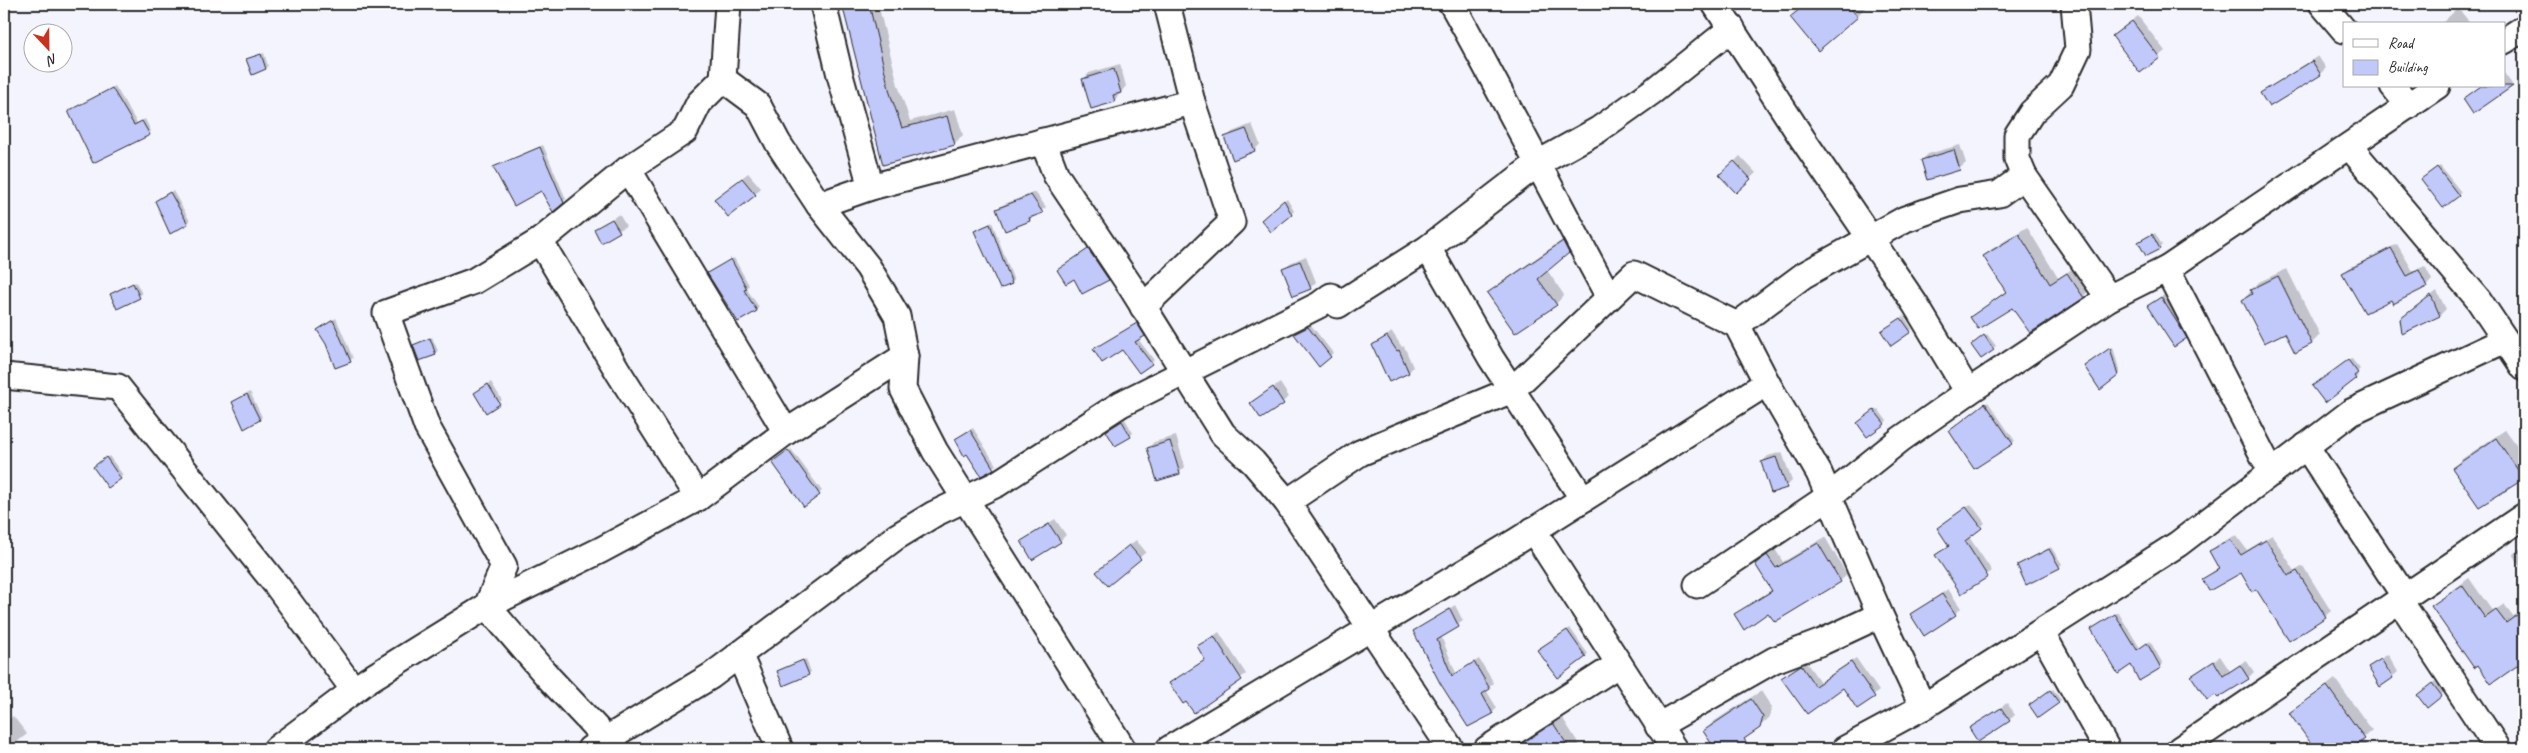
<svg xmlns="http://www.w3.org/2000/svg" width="2528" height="753" viewBox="0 0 2528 753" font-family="Caveat,sans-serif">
	<rect width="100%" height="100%" fill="#f3f4fe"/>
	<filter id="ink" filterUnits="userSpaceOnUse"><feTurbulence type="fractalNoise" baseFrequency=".02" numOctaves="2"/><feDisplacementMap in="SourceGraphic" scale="10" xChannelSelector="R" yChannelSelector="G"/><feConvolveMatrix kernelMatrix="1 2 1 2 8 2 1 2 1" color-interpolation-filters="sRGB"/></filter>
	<g filter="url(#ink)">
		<g fill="#0003">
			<polygon points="844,4 878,4 898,85 910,121 955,109 963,135 954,144 884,163"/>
			<polygon points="1806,4 1863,4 1866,7 1857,16 1791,17"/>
			<polygon points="2458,8 2471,24 2441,24"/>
			<polygon points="2138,16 2165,51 2140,71 2120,30"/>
			<polygon points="264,53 268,66 266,68 248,60"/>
			<polygon points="2318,56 2326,68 2320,74 2261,93"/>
			<polygon points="1120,64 1126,86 1114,101 1084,79 1089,73"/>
			<polygon points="2504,73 2512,84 2506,90 2465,99 2480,86 2504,86"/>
			<polygon points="115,86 137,123 145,119 151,131 149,134 69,112"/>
			<polygon points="1252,124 1260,144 1255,150 1226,138 1232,132"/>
			<polygon points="543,145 566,199 563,202 495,167"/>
			<polygon points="1960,145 1966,163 1960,168 1927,178 1922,160 1928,154"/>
			<polygon points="1740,156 1756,173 1736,191 1721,175"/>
			<polygon points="2440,166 2461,192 2458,195 2425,177"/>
			<polygon points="748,173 761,188 755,194 716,199"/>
			<polygon points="173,191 190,221 188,223 159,198"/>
			<polygon points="1035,192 1046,207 1030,220 998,210 1002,205"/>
			<polygon points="1287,199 1294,211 1291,214 1262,220"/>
			<polygon points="619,214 626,226 602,241 595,230"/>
			<polygon points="992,222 1014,281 1011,283 976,231"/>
			<polygon points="2027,227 2058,278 2075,267 2090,289 2083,297 2012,306 1971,317 2006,291 1984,256 1992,249"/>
			<polygon points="2155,233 2162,245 2159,248 2140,242"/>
			<polygon points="1571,234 1577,244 1547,270 1564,295 1556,304 1489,293 1497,285"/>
			<polygon points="2397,244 2413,271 2425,266 2432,280 2426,286 2391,298 2344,273 2349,268"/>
			<polygon points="1092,248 1111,276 1108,279 1061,267"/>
			<polygon points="1306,256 1316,282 1310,288 1284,268 1290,263"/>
			<polygon points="734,258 749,285 746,288 759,307 756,310 709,273"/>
			<polygon points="2287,269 2320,335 2312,343 2285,331 2243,300 2259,282"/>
			<polygon points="136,282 142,294 118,307 111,294"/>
			<polygon points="2437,291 2446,309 2440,315 2403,332 2401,319"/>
			<polygon points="2168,292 2192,332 2186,337 2149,306"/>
			<polygon points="1904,316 1912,329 1910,331 1885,329"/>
			<polygon points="336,318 353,358 350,360 327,344 318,330"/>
			<polygon points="1140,321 1146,332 1138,339 1154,360 1140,372 1122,348 1097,347"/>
			<polygon points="1311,325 1333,353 1319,365 1295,334"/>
			<polygon points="1392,332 1402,347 1404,346 1413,367 1409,372 1389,381 1373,345"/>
			<polygon points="1987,334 1996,346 1981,357 1975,342"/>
			<polygon points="432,337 438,351 420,359 414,345"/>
			<polygon points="2113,347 2120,373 2117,375 2088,363"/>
			<polygon points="2351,358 2360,369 2356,373 2358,376 2355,378 2316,384"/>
			<polygon points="491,382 502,400 486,411 478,390"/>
			<polygon points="1280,383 1289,397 1261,418 1252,403"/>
			<polygon points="250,392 262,417 260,419 233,402"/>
			<polygon points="1988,402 2015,441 1975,467 1953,428"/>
			<polygon points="1878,409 1887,421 1884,423 1861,421"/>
			<polygon points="1125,419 1133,433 1130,436 1108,431"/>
			<polygon points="973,428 996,465 981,474 956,439"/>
			<polygon points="2505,430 2524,456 2524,477 2480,506 2453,468 2462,459"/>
			<polygon points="1176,436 1185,467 1179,473 1148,448 1154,442"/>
			<polygon points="791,449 822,491 804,505 776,460"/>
			<polygon points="1782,452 1792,481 1786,487 1762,462 1768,456"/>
			<polygon points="109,456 123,475 109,486 98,464"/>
			<polygon points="1971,504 1985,523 1969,537 1992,571 1962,592 1941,551 1950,545 1943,524"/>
			<polygon points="1055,519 1066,535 1060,541 1022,541"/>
			<polygon points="2236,535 2247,550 2272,535 2295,571 2303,566 2331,611 2325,616 2257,587 2241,572 2204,579 2219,567 2211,551 2217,545"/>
			<polygon points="1825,537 1847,575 1840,581 1768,611 1735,615 1772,589 1756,564 1763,557 1775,549 1783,562"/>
			<polygon points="1136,540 1146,552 1108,585 1104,567"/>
			<polygon points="2524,545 2524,572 2513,554"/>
			<polygon points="2051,547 2062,564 2059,567 2018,565"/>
			<polygon points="2469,578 2493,612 2504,604 2514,617 2524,610 2524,675 2517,665 2433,606"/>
			<polygon points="1948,589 1961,608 1955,614 1911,615"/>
			<polygon points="1455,605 1463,621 1441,636 1456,673 1479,659 1494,683 1486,690 1497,708 1492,713 1441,682 1414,631"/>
			<polygon points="2118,612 2140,648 2150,641 2163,664 2160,667 2131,663 2095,627"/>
			<polygon points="1570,628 1588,654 1585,656 1541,647"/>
			<polygon points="1219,632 1246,674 1194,712 1171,683 1206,659 1198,647"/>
			<polygon points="2388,654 2398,672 2392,677 2369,667"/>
			<polygon points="2220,656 2230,671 2246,660 2254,672 2248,678 2193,676"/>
			<polygon points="1856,658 1879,691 1858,707 1843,686 1807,713 1783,678 1806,662 1820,682"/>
			<polygon points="806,659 811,672 808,674 779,671"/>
			<polygon points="2335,679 2372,730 2362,739 2369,749 2317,749 2291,713"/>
			<polygon points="2435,681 2444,692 2427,706 2421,693"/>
			<polygon points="2053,689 2061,700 2058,702 2033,703"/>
			<polygon points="1761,691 1772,708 1769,718 1759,727 1705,731 1713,722"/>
			<polygon points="2007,703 2015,715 2009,720 1971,728"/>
			<polygon points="13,716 27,734 12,746 4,749 4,723"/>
			<polygon points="1562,717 1582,749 1509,749"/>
		</g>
		<g fill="#c1c8fa" stroke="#2b2b2b">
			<polygon points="842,4 869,4 890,93 902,128 947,116 955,145 883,165"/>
			<polygon points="1806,4 1847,4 1858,17 1818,51 1790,17"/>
			<polygon points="2132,21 2160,58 2140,73 2112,36"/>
			<polygon points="261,54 266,69 252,75 246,59"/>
			<polygon points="2312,61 2321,75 2269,107 2260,93"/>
			<polygon points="1114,69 1121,93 1113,95 1115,102 1091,109 1082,79"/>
			<polygon points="2481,86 2513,86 2473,114 2463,99"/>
			<polygon points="112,88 134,125 142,121 150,135 93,163 68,111"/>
			<polygon points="1246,129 1255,151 1233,160 1224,137"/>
			<polygon points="540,147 564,203 553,212 541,191 514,206 493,167"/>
			<polygon points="1954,150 1960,170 1927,180 1921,160"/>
			<polygon points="1734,161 1751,179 1736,193 1719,175"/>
			<polygon points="2437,167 2459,196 2443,208 2421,179"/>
			<polygon points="742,178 756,195 728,217 714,199"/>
			<polygon points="170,192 188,224 170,234 155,201"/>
			<polygon points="1031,195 1043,213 1029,218 1030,221 1005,231 996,209"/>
			<polygon points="1284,200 1292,215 1271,232 1261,220"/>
			<polygon points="612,219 620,232 601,243 594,229"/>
			<polygon points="990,224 1012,284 1000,289 974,231"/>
			<polygon points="2019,234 2050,284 2067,273 2084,298 2030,333 2012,308 1978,329 1970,317 2006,292 1983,256"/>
			<polygon points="2152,234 2160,249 2146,256 2138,242"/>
			<polygon points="1563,241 1569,253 1538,279 1557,305 1515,333 1487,293"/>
			<polygon points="2391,248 2407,276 2419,270 2427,287 2393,304 2391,300 2365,313 2342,273"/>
			<polygon points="1088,249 1109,280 1082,294 1074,279 1066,284 1057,270"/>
			<polygon points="731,259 747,289 744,290 757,311 738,322 707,273"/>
			<polygon points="1300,261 1311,289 1293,296 1282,268"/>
			<polygon points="2278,276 2312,344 2295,353 2285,333 2264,343 2242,300 2252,294 2250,290"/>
			<polygon points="133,283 140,298 117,309 110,294"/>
			<polygon points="2431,295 2440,316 2402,334 2400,319"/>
			<polygon points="2161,297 2187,338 2174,347 2147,306"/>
			<polygon points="1901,318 1911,332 1891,346 1881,331"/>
			<polygon points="333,320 351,362 335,368 326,344 317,330"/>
			<polygon points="1137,323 1145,336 1135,342 1152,364 1139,373 1122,350 1102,363 1093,349"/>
			<polygon points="1308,327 1331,357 1319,367 1294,334"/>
			<polygon points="1984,335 1994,350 1981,359 1971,345"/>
			<polygon points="1387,336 1397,351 1399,350 1409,373 1389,382 1372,345"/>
			<polygon points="430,338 436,355 419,361 413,345"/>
			<polygon points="2110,348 2118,376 2100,390 2084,366"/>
			<polygon points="2348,360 2358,373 2354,376 2356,379 2325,403 2312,386"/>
			<polygon points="488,384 500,404 486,413 474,393"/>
			<polygon points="1273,387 1284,404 1261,419 1250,403"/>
			<polygon points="247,394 260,420 244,429 232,402"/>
			<polygon points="1985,403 2013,444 1974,469 1949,431"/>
			<polygon points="1874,410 1885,424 1867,437 1857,423"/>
			<polygon points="1122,421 1131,437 1115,446 1106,431"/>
			<polygon points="970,430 994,469 981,476 967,454 964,456 955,439"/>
			<polygon points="2496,438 2524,479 2479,507 2452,468"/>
			<polygon points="1170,441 1180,474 1157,481 1147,448"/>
			<polygon points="788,450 820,495 804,507 772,462"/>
			<polygon points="106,457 121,479 108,488 93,467"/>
			<polygon points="1776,457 1787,488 1771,493 1761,462"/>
			<polygon points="1966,507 1982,528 1965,541 1988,577 1961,594 1935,555 1949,546 1937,528"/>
			<polygon points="1049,524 1061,542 1032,560 1021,541"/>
			<polygon points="2230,540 2241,555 2266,540 2288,576 2297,571 2326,617 2289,641 2256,589 2252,592 2241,573 2209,591 2202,579 2219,569 2209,551"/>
			<polygon points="1818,543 1841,582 1775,622 1768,613 1744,630 1734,614 1772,591 1755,564 1767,555 1776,568"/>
			<polygon points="1129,545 1141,559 1108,586 1096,572"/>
			<polygon points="2049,549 2060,568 2026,585 2017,565"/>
			<polygon points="2462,585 2485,618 2496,610 2506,623 2524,610 2524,661 2491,684 2478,665 2474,668 2431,606"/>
			<polygon points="1942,594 1956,615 1924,636 1910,614"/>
			<polygon points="1450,609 1459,627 1437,640 1452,676 1474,662 1490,689 1482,694 1493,714 1468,727 1440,683 1413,631"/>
			<polygon points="2115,614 2137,650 2147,643 2161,668 2139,681 2131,665 2118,674 2091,629"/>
			<polygon points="1567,630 1586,657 1558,678 1537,650"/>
			<polygon points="1214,636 1242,680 1194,713 1186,702 1183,704 1169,683 1205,660 1197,646"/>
			<polygon points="2381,659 2393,678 2380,687 2368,667"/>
			<polygon points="803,660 809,675 783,686 777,671"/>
			<polygon points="2214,661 2223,676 2240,665 2249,679 2218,698 2215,695 2207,700 2191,676"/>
			<polygon points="1851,662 1875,697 1857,709 1843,688 1807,714 1781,678 1801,665 1815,686"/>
			<polygon points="2432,683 2442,696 2427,708 2417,695"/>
			<polygon points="2327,686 2365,739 2350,749 2315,749 2289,713"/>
			<polygon points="2050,690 2059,703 2038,718 2029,705"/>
			<polygon points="1751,699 1763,717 1760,728 1744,739 1751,749 1715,749 1703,731"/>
			<polygon points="2001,708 2010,721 1978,742 1969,728"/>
			<polygon points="1553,723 1570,749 1513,749"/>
		</g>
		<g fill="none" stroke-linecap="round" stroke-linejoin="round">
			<g stroke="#2b2b2b" stroke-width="29">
				<g id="minor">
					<polyline points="728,4 723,79 758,105 778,143 819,205 868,267 897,316 905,356 903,389 935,451 1123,749"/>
					<polyline points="823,4 840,75 871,187"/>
					<path d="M1452,4C1506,101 1556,200 1609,297"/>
					<polyline points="1715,4 1802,138 1915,304 1968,392"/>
					<polyline points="2322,4 2344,30"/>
					<polyline points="2504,41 2524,28"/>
					<polyline points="2393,86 2409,106"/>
					<polyline points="1043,141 1056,175 1133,290 1223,434 1253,462 1287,502 1451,749"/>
					<polyline points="2349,146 2478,299 2524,368"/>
					<polyline points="628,169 786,432"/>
					<polyline points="2024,176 2017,159 2017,135 2032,112 2061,85 2078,49 2074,4"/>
					<polyline points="819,205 871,187 1192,102"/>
					<polyline points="540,241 619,373 698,498"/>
					<polyline points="1428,248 1491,358 1583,499"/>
					<polyline points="2167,269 2272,473"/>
					<polyline points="1143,307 1232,222 1192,102 1167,4"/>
					<polyline points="1737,325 1804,275 1905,219 1960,200 1999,194 2024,176 2109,298"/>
					<polyline points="4,376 118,387 278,587 354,690"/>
					<polyline points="2306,446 2405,597"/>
					<polyline points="1287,502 1360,453 1512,390 1634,274 1737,325 1767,383 1819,473 1880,615 1923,707"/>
					<polyline points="1533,530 1674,749"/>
					<polyline points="1697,585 1828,497 1901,439 1968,392 2109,298 2167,269 2437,86"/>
					<polyline points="2400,601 2498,749"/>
					<polyline points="2042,633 2107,749"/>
					<polyline points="739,654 780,749"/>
					<polyline points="1658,726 1774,660 1822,642 1880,615"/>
					<polyline points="276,749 368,680 487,606 601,550 698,498 786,432 905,356"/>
					<polyline points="590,749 711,676 896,537 934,514 997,484 1121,404 1319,305 1331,296 1338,305 1428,248 1537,164 1598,130 1653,91 1732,28"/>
					<polyline points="616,749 549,678 487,606 504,566 427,427 386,313 474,281 540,241 628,169 685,131 699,103 723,79"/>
					<polyline points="1169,749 1515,542 1767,383"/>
					<polyline points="1487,749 1619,664"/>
					<polyline points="1845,749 1923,707 2178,544 2351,412 2505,340"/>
					<polyline points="2180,749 2524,516"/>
				</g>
			</g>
			<use href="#minor" stroke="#fff" stroke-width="25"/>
		</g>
	</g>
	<rect width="2528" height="753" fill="none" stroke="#fff" stroke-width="20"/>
	<rect x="10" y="10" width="2508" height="733" fill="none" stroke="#2b2b2b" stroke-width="2" filter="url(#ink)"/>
	<rect x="2343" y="22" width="162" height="65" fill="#ffffff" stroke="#aaaaaa"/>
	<rect x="2353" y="39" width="25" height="8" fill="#ffffff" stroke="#aaaaaa"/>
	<text x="2388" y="48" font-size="15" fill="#2b2b2b">Road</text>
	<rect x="2353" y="60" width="25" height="15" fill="#c1c8fa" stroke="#aaaaaa"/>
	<text x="2388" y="72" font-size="15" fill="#2b2b2b">Building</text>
	<g transform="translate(48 48) rotate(158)"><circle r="24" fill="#ffffff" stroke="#aaaaaa"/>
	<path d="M0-4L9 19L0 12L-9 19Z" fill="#c8321e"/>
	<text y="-8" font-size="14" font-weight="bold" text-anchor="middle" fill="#2b2b2b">N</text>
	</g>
</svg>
